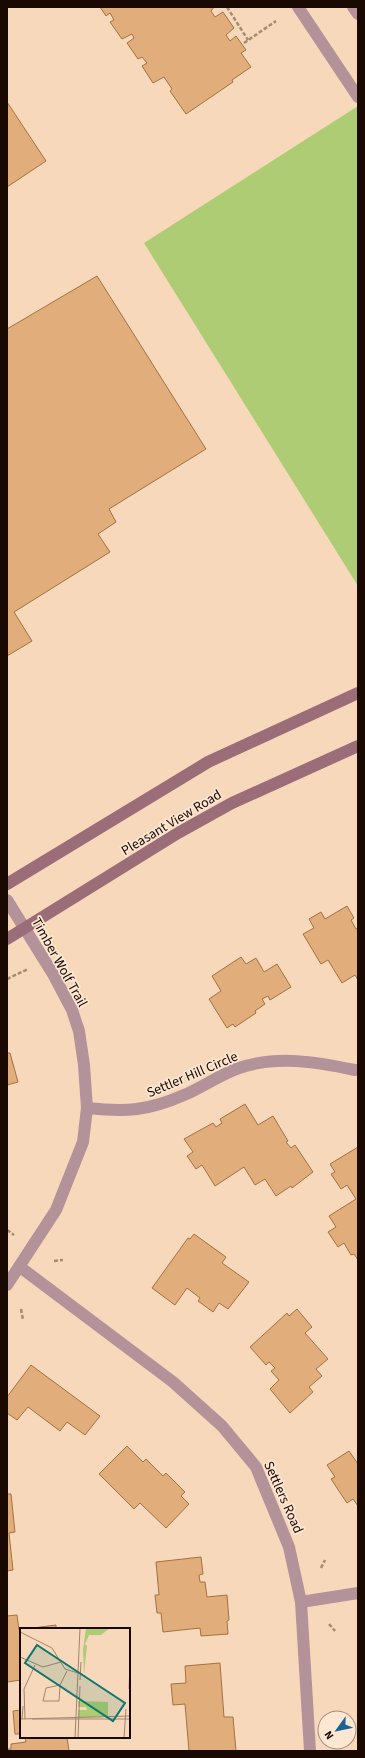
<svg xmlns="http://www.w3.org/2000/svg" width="365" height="1758" viewBox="0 0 365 1758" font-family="'Source Sans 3',sans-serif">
	<rect width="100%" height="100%" fill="#f8d8ba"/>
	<polygon fill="#aecc73" points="358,106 358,586 144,243"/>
	<g fill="#e1ad7b" stroke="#a37242">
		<polygon points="100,7 214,7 211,11 215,17 223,12 234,28 226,35 230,41 236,36 246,50 241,53 251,67 232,80 233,82 186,114 170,91 172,89 164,77 153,83 142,66 147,63 142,57 138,59 127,43 134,38 132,34 122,39 110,22 114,20 110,13 106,16"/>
		<polygon points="7,102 46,161 7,187"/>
		<polygon points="97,276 206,449 109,509 116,522 98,534 110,552 14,612 32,641 7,656 7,329"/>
		<polygon points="347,906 354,918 351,920 356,929 358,928 358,980 355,975 342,983 328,960 321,964 303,934 314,928 309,919 321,912 325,919"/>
		<polygon points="241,957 246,964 256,958 264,972 277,964 291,987 270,1000 268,996 262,999 265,1004 255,1011 256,1013 235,1027 233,1024 227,1028 209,999 221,991 212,976"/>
		<polygon points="7,1053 10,1053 18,1082 7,1085"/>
		<polygon points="245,1104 258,1125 273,1116 288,1141 286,1142 291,1148 295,1145 313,1172 292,1188 291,1186 276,1196 265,1179 255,1185 244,1167 215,1186 202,1165 196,1169 187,1156 193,1152 184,1139 213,1123 216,1127 222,1123 220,1119"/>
		<polygon points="358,1147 358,1260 354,1254 351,1255 344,1243 338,1247 328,1232 336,1227 329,1216 356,1199 347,1185 341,1189 331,1174 335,1172 330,1164"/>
		<polygon points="194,1234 226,1257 222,1263 249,1282 228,1309 219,1303 213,1312 198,1301 200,1298 187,1288 175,1305 152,1288 188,1238 190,1239"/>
		<polygon points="297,1309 312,1327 305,1333 328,1359 316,1369 322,1376 309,1387 313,1392 290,1413 270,1389 279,1380 271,1371 275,1368 269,1362 266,1365 250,1347 287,1313 289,1316"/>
		<polygon points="31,1365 100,1416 85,1435 67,1422 60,1431 28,1407 17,1420 7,1413 7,1397"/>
		<polygon points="127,1446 143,1462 146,1459 163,1476 166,1473 185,1492 181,1496 189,1504 166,1528 140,1503 134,1509 99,1474"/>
		<polygon points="349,1451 358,1464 358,1506 353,1499 347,1503 331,1479 335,1477 327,1465"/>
		<polygon points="7,1494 11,1494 15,1532 9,1533 13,1570 7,1571"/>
		<polygon points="201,1557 203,1574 199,1575 200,1582 205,1582 207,1597 227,1595 229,1620 227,1621 228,1634 201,1636 200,1628 163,1632 161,1613 157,1613 155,1595 159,1595 156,1562"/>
		<polygon points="17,1615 19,1630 21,1630 21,1680 7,1682 7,1616"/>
		<polygon points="56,1625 56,1629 25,1629"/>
		<polygon points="220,1663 224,1717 233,1717 236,1751 189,1751 185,1704 173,1705 171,1684 186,1683 185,1666"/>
		<polygon points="21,1710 21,1734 15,1734 13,1711"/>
		<polygon points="25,1737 67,1737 69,1751 7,1751 7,1749 11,1749 11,1744 26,1742"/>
	</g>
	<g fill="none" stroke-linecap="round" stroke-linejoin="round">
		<g stroke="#a58b74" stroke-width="2.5" stroke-dasharray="4 2" stroke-linecap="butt">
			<polyline points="227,7 248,40"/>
			<polyline points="244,43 276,21"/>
			<polyline points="7,979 28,969"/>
			<polyline points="7,1230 14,1235"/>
			<polyline points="54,1261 63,1260"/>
			<polyline points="21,1309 23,1320"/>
			<polyline points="321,1568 325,1560"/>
			<polyline points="329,1624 335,1631"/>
		</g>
		<g stroke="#b39299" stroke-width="12">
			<polyline points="7,900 53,974 72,1010 79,1031 84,1065 87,1108 83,1142 56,1210 7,1285"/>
			<path d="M87,1108C126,1112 148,1111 184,1095C203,1087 219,1075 239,1068C278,1055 316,1062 355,1070"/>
			<polyline points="20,1267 173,1382 222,1426 256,1467 289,1547 301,1602 310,1751"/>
			<polyline points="301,1602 358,1593"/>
		</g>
		<g stroke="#b39299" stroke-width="12">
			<polyline points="298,7 358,97"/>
			<polyline points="353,7 358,14"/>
		</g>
		<g stroke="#9b6d78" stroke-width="12">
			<polyline points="7,884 208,762 358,693"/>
			<polyline points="7,939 178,833 232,803 358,746"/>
		</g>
	</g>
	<g text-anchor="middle" stroke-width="3.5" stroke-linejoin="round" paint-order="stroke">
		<g font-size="14" fill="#1a0900" stroke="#fde7d3">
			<text transform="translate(171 822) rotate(-31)" y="5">Pleasant View Road</text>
			<text transform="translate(60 962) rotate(61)" y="5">Timber Wolf Trail</text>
			<text transform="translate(192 1074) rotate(-23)" y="5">Settler Hill Circle</text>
			<text transform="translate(284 1497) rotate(66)" y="5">Settlers Road</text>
		</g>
	</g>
	<g transform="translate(20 1628)">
		<rect width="110" height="110" fill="#f8d8ba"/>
		<path d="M66,0H90L81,7H69L65,16L67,18L64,46L63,22ZM58,73L88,74V89L58,90V82H67L66,79H58Z" fill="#aecc73"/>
		<path fill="none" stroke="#9f8570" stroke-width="1" d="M0,4L32,20L45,41L58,45M0,29L23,39L41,34M60,52L61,34M40,57L39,73H23L26,60ZM40,57L47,43M109,61L110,38M0,91L110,88M2,91L3,78M5,91L4,61L15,37M12,91H110M55,110L60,0M58,110L60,58M104,110L106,81"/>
		<path fill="#0f766e" fill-opacity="0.15" stroke="#0f766e" stroke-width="2" d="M17,17L105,75L93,93L5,35Z"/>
		<rect width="110" height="110" fill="none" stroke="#1a0900" stroke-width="2"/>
	</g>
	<rect width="365" height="1758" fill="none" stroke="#1a0900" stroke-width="16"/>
	<g transform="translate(337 1730) rotate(237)"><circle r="19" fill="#fde7d3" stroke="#a28e7f"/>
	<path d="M0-3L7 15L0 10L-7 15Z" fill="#196497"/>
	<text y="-6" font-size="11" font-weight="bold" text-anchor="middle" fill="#1a0900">N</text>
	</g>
</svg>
